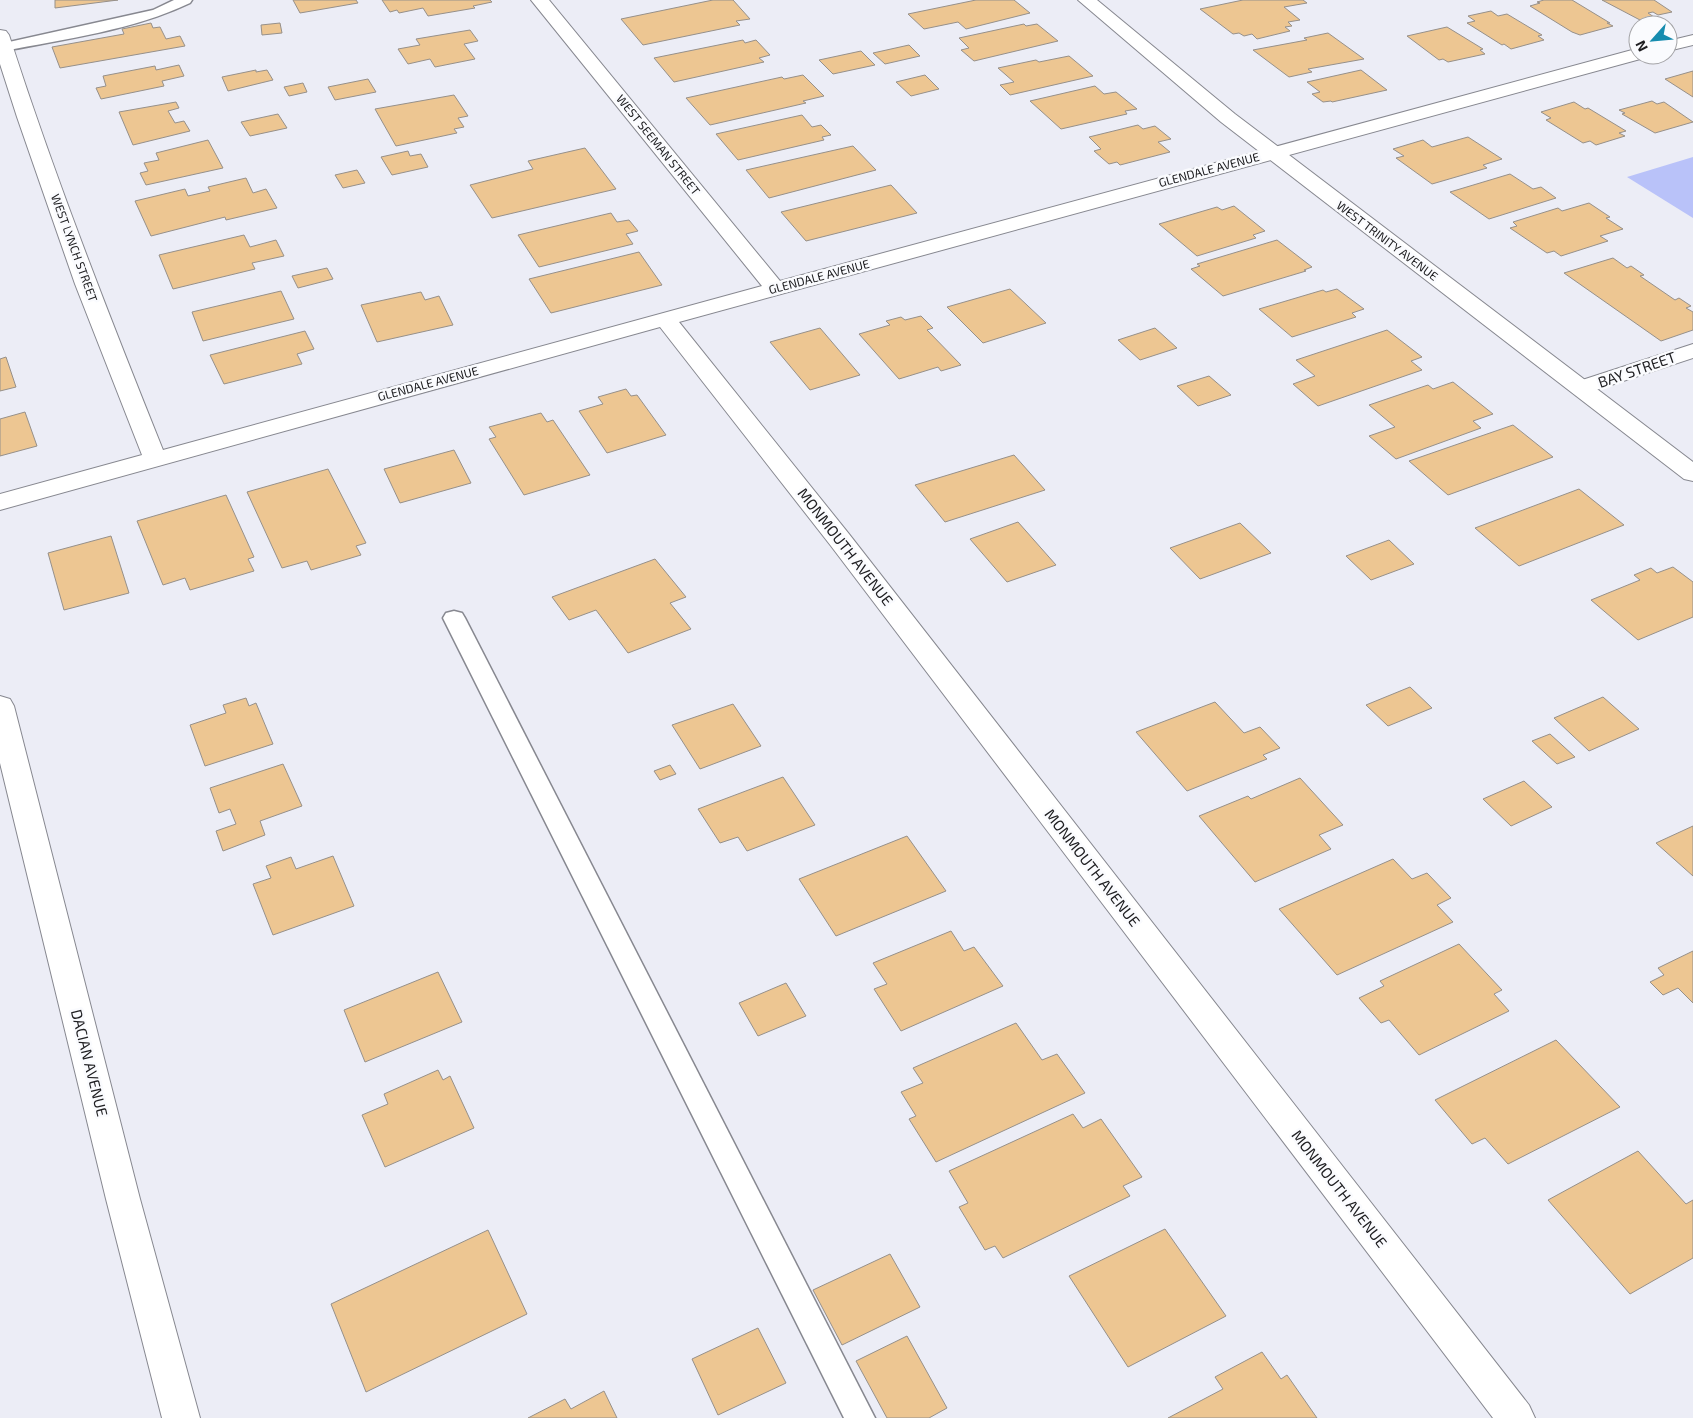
<svg xmlns="http://www.w3.org/2000/svg" width="1693" height="1418" viewBox="0 0 1693 1418" font-family="'Exo 2',sans-serif">
	<rect width="100%" height="100%" fill="#ecedf6"/>
	<polygon fill="#b9c2f9" points="1693,157 1693,218 1627,177"/>
	<g fill="#edc692" stroke="#96908a">
		<polygon points="55,0 118,0 55,8"/>
		<polygon points="293,0 356,0 358,3 300,13"/>
		<polygon points="382,0 490,0 492,2 473,6 475,8 428,16 423,8 399,13 397,10 390,12"/>
		<polygon points="713,0 733,0 750,19 736,21 740,25 643,45 621,19"/>
		<polygon points="976,0 1014,0 1030,13 966,29 958,22 924,29 908,14"/>
		<polygon points="1243,0 1303,0 1307,3 1284,7 1300,20 1288,22 1292,26 1285,27 1290,31 1257,39 1252,34 1244,36 1239,33 1233,34 1200,9"/>
		<polygon points="1544,0 1572,0 1610,23 1607,23 1613,26 1580,35 1572,32 1530,6 1540,3 1537,2"/>
		<polygon points="1602,0 1654,0 1672,12 1658,15 1653,12 1648,13 1654,17 1640,20"/>
		<polygon points="1491,11 1498,16 1507,14 1542,35 1538,36 1544,40 1511,49 1504,44 1502,45 1467,23 1475,21 1468,16"/>
		<polygon points="151,23 153,28 160,27 166,39 180,36 185,46 60,68 52,47 124,34 122,29"/>
		<polygon points="280,23 282,33 262,35 261,25"/>
		<polygon points="1024,24 1026,26 1037,24 1058,41 974,61 961,50 969,48 959,38"/>
		<polygon points="1447,27 1483,49 1480,50 1485,54 1448,62 1443,59 1439,60 1407,36"/>
		<polygon points="470,30 478,41 464,44 475,59 435,67 430,59 408,64 398,49 420,45 416,39"/>
		<polygon points="1328,33 1364,59 1308,69 1312,72 1289,77 1253,50 1307,40 1304,38"/>
		<polygon points="743,40 745,43 756,40 770,55 759,58 764,62 674,82 654,58"/>
		<polygon points="909,45 920,56 885,64 873,53"/>
		<polygon points="861,51 875,65 833,74 819,60"/>
		<polygon points="1069,56 1093,76 1010,95 1000,85 1014,82 998,68 1036,60 1039,62"/>
		<polygon points="179,65 184,76 162,81 164,86 101,99 96,88 106,86 103,76 155,66 156,70"/>
		<polygon points="256,70 256,72 267,70 273,80 228,91 222,77"/>
		<polygon points="1361,70 1387,90 1332,102 1331,101 1323,102 1312,94 1320,92 1307,82"/>
		<polygon points="1693,71 1693,97 1665,79"/>
		<polygon points="803,75 824,96 803,101 806,103 710,125 686,98 782,77 784,79"/>
		<polygon points="925,75 939,89 911,96 896,82"/>
		<polygon points="368,79 376,92 335,100 328,87"/>
		<polygon points="303,83 307,92 289,96 284,87"/>
		<polygon points="1095,86 1104,94 1116,92 1137,109 1125,111 1127,114 1061,129 1030,101"/>
		<polygon points="454,95 468,116 458,118 464,127 454,129 457,133 396,146 375,109"/>
		<polygon points="1652,101 1657,104 1664,102 1693,122 1655,133 1622,114 1625,113 1619,110"/>
		<polygon points="176,102 179,108 168,111 175,123 184,121 190,131 133,145 119,112"/>
		<polygon points="1574,102 1585,109 1588,108 1626,131 1619,133 1625,136 1596,145 1590,141 1583,143 1546,120 1551,118 1541,112"/>
		<polygon points="278,114 287,128 250,136 241,122"/>
		<polygon points="802,115 812,127 821,125 831,135 822,137 824,140 738,160 716,134"/>
		<polygon points="1138,125 1143,129 1155,126 1171,139 1158,142 1170,152 1120,165 1117,162 1109,164 1094,151 1101,149 1089,137"/>
		<polygon points="1468,137 1502,159 1483,165 1487,168 1432,184 1396,158 1404,156 1393,149 1423,140 1432,147"/>
		<polygon points="208,140 223,168 146,185 140,173 148,171 144,163 159,160 156,153"/>
		<polygon points="853,146 876,170 769,198 746,170"/>
		<polygon points="585,148 616,189 492,218 470,185 533,169 528,161"/>
		<polygon points="408,151 410,156 421,154 428,167 392,175 381,157"/>
		<polygon points="357,170 365,183 343,188 335,175"/>
		<polygon points="1510,174 1533,189 1541,187 1556,198 1489,219 1450,192"/>
		<polygon points="246,178 253,193 266,189 277,208 226,220 225,217 151,236 135,201 185,189 188,196 210,191 208,187"/>
		<polygon points="891,185 917,213 806,241 781,212"/>
		<polygon points="1589,203 1610,217 1606,218 1623,229 1600,236 1608,241 1561,256 1554,251 1547,253 1510,228 1517,226 1513,222 1558,208 1562,211"/>
		<polygon points="1234,206 1265,231 1253,235 1256,238 1197,256 1159,224 1217,207 1222,210"/>
		<polygon points="611,213 617,222 629,220 638,231 626,234 633,244 539,267 518,235"/>
		<polygon points="244,235 250,247 276,240 284,256 252,263 255,269 173,289 159,255"/>
		<polygon points="1277,240 1312,267 1304,270 1306,271 1223,296 1191,269 1200,266 1197,264"/>
		<polygon points="639,252 662,285 551,313 529,279"/>
		<polygon points="1613,258 1627,268 1631,266 1644,275 1640,276 1675,300 1679,298 1691,306 1686,308 1693,312 1693,330 1661,341 1564,273"/>
		<polygon points="327,268 333,279 298,288 292,276"/>
		<polygon points="1010,289 1046,323 983,343 947,307"/>
		<polygon points="1337,289 1364,309 1352,313 1356,317 1292,337 1259,309 1323,290 1326,292"/>
		<polygon points="281,291 294,319 203,341 192,312"/>
		<polygon points="421,292 425,300 439,296 453,325 377,342 361,305"/>
		<polygon points="921,316 933,328 927,330 961,365 941,371 938,367 899,379 859,334 890,325 886,321 901,317 905,320"/>
		<polygon points="820,328 860,375 810,390 770,342"/>
		<polygon points="1155,328 1177,348 1140,360 1118,340"/>
		<polygon points="1387,330 1422,357 1411,361 1422,370 1318,406 1293,384 1315,376 1296,360"/>
		<polygon points="305,331 314,349 297,354 302,364 224,384 210,355"/>
		<polygon points="6,357 16,387 0,391 0,359"/>
		<polygon points="1209,376 1231,395 1198,406 1177,386"/>
		<polygon points="1453,382 1493,414 1473,421 1481,428 1396,459 1369,436 1395,427 1369,405 1428,385 1433,389"/>
		<polygon points="626,389 631,396 637,395 666,435 607,453 579,411 603,404 598,397"/>
		<polygon points="25,412 37,446 0,456 0,419"/>
		<polygon points="541,413 547,422 553,420 590,475 524,495 489,439 496,437 489,427"/>
		<polygon points="1513,425 1553,457 1448,495 1409,461"/>
		<polygon points="454,450 471,483 400,503 384,469"/>
		<polygon points="1014,455 1045,490 945,522 915,485"/>
		<polygon points="328,469 366,543 356,546 361,555 311,570 307,561 282,568 247,492"/>
		<polygon points="1579,489 1624,525 1519,566 1475,528"/>
		<polygon points="226,495 254,557 248,559 254,571 190,590 185,578 163,585 137,521"/>
		<polygon points="1018,522 1056,565 1007,582 970,539"/>
		<polygon points="1240,523 1271,553 1200,579 1170,548"/>
		<polygon points="111,536 129,593 64,610 48,553"/>
		<polygon points="1389,540 1414,564 1371,580 1346,556"/>
		<polygon points="655,559 686,597 670,603 691,629 628,653 596,610 569,620 552,597"/>
		<polygon points="1673,567 1693,582 1693,617 1638,640 1591,600 1640,580 1634,575 1651,568 1657,573"/>
		<polygon points="1410,687 1432,708 1388,726 1366,705"/>
		<polygon points="1603,697 1639,729 1589,751 1554,718"/>
		<polygon points="246,698 249,706 256,703 273,744 205,766 190,725 226,713 223,705"/>
		<polygon points="1215,702 1244,733 1260,727 1280,748 1263,755 1267,759 1187,791 1136,732"/>
		<polygon points="733,704 761,746 700,769 672,725"/>
		<polygon points="1550,734 1575,757 1557,764 1532,741"/>
		<polygon points="283,764 302,806 260,821 265,835 223,851 216,831 236,824 230,809 219,813 210,788"/>
		<polygon points="670,765 676,774 660,780 654,771"/>
		<polygon points="783,777 815,825 747,851 738,837 720,843 698,809"/>
		<polygon points="1300,778 1343,825 1319,835 1331,849 1255,882 1199,816 1248,796 1251,799"/>
		<polygon points="1524,781 1552,807 1511,826 1483,799"/>
		<polygon points="1693,826 1693,876 1656,843"/>
		<polygon points="907,836 946,891 836,936 799,879"/>
		<polygon points="333,856 354,906 273,935 253,884 271,878 266,866 291,857 296,869"/>
		<polygon points="1393,859 1412,879 1427,873 1451,898 1437,905 1453,922 1337,975 1279,909"/>
		<polygon points="951,931 964,951 974,947 1003,986 901,1031 874,989 887,984 873,963"/>
		<polygon points="1459,944 1502,990 1494,994 1509,1011 1419,1055 1389,1020 1381,1023 1359,998 1384,986 1380,981"/>
		<polygon points="1693,951 1693,1003 1678,988 1663,995 1650,982 1664,975 1658,968"/>
		<polygon points="438,972 462,1022 365,1062 344,1010"/>
		<polygon points="786,983 806,1016 758,1036 739,1003"/>
		<polygon points="1016,1023 1042,1060 1057,1054 1085,1093 936,1162 909,1119 916,1116 901,1092 923,1083 913,1068"/>
		<polygon points="1556,1040 1620,1107 1508,1164 1485,1138 1472,1144 1435,1100"/>
		<polygon points="438,1070 443,1080 450,1076 474,1128 385,1167 362,1115 388,1104 384,1094"/>
		<polygon points="1073,1114 1083,1128 1101,1119 1142,1177 1123,1186 1130,1196 1003,1258 995,1246 985,1250 959,1207 968,1203 949,1171"/>
		<polygon points="1638,1151 1686,1204 1693,1200 1693,1258 1630,1294 1548,1200"/>
		<polygon points="1165,1229 1226,1316 1128,1367 1069,1276"/>
		<polygon points="488,1230 527,1314 366,1392 331,1304"/>
		<polygon points="890,1254 920,1307 842,1345 813,1290"/>
		<polygon points="758,1328 786,1383 718,1415 692,1359"/>
		<polygon points="907,1336 947,1408 929,1418 887,1418 856,1361"/>
		<polygon points="1262,1352 1281,1379 1287,1375 1317,1418 1168,1418 1223,1389 1215,1377"/>
		<polygon points="604,1391 617,1418 528,1418 565,1399 571,1409"/>
	</g>
	<g fill="none" stroke-linecap="round" stroke-linejoin="round">
		<g stroke="#878890" stroke-width="3">
			<g id="lane">
				<path d="M174,0H192L190,3C134,30 65,39 4,51L0,50V44L153,10Z"/>
				<polygon points="454,611 462,613 465,618 875,1418 844,1418 443,618 446,613"/>
			</g>
		</g>
		<g stroke="#878890" stroke-width="2">
			<g id="street">
				<path d="M531,0H549L780,281L1632,50L1638,49V55H1646L1644,58L679,322L849,534L1529,1405L1535,1418H1493L831,546L660,327L0,510V494L142,455L75,284L17,117L0,64V30L6,31L9,35C54,175 108,313 163,450L762,286Z"/>
				<polygon points="1693,35 1693,45 1668,51 1668,41"/>
				<polygon points="1693,344 1693,358 1581,395 1573,393 1570,388 1573,383"/>
				<polygon points="0,696 10,699 14,706 140,1199 200,1418 162,1418 106,1199 0,763"/>
			</g>
		</g>
		<g stroke="#878890" stroke-width="2">
			<polygon id="secondary" points="1078,0 1097,0 1235,114 1693,462 1693,481 1684,479 1221,122"/>
		</g>
		<use href="#lane" fill="#fff" fill-rule="evenodd"/>
		<use href="#street" fill="#fff" fill-rule="evenodd"/>
		<use href="#secondary" fill="#fff" fill-rule="evenodd"/>
	</g>
	<g text-anchor="middle" stroke-width="5" stroke-linejoin="round" paint-order="stroke">
		<g font-size="12" fill="#202023" stroke="#fafbfe">
			<text transform="translate(658 145) rotate(51)" y="4">WEST SEEMAN STREET</text>
			<text transform="translate(1209 170) rotate(-15)" y="4">GLENDALE AVENUE</text>
			<text transform="translate(1387 241) rotate(37)" y="4">WEST TRINITY AVENUE</text>
			<text transform="translate(74 248) rotate(70)" y="4">WEST LYNCH STREET</text>
			<text transform="translate(819 277) rotate(-15)" y="4">GLENDALE AVENUE</text>
			<text transform="translate(428 384) rotate(-15)" y="4">GLENDALE AVENUE</text>
		</g>
		<g font-size="15" fill="#202023" stroke="#fafbfe">
			<text transform="translate(1637 370) rotate(-19)" y="5">BAY STREET</text>
			<text transform="translate(845 547) rotate(52)" y="5">MONMOUTH AVENUE</text>
			<text transform="translate(1092 868) rotate(52)" y="5">MONMOUTH AVENUE</text>
			<text transform="translate(89 1063) rotate(76)" y="5">DACIAN AVENUE</text>
			<text transform="translate(1339 1189) rotate(52)" y="5">MONMOUTH AVENUE</text>
		</g>
	</g>
	<g transform="translate(1653 40) rotate(243)"><circle r="24" fill="#fafbfe" stroke="#a3a3a6"/>
	<path d="M0-4L9 19L0 12L-9 19Z" fill="#168caf"/>
	<text y="-8" font-size="14" font-weight="bold" text-anchor="middle" fill="#202023">N</text>
	</g>
</svg>
